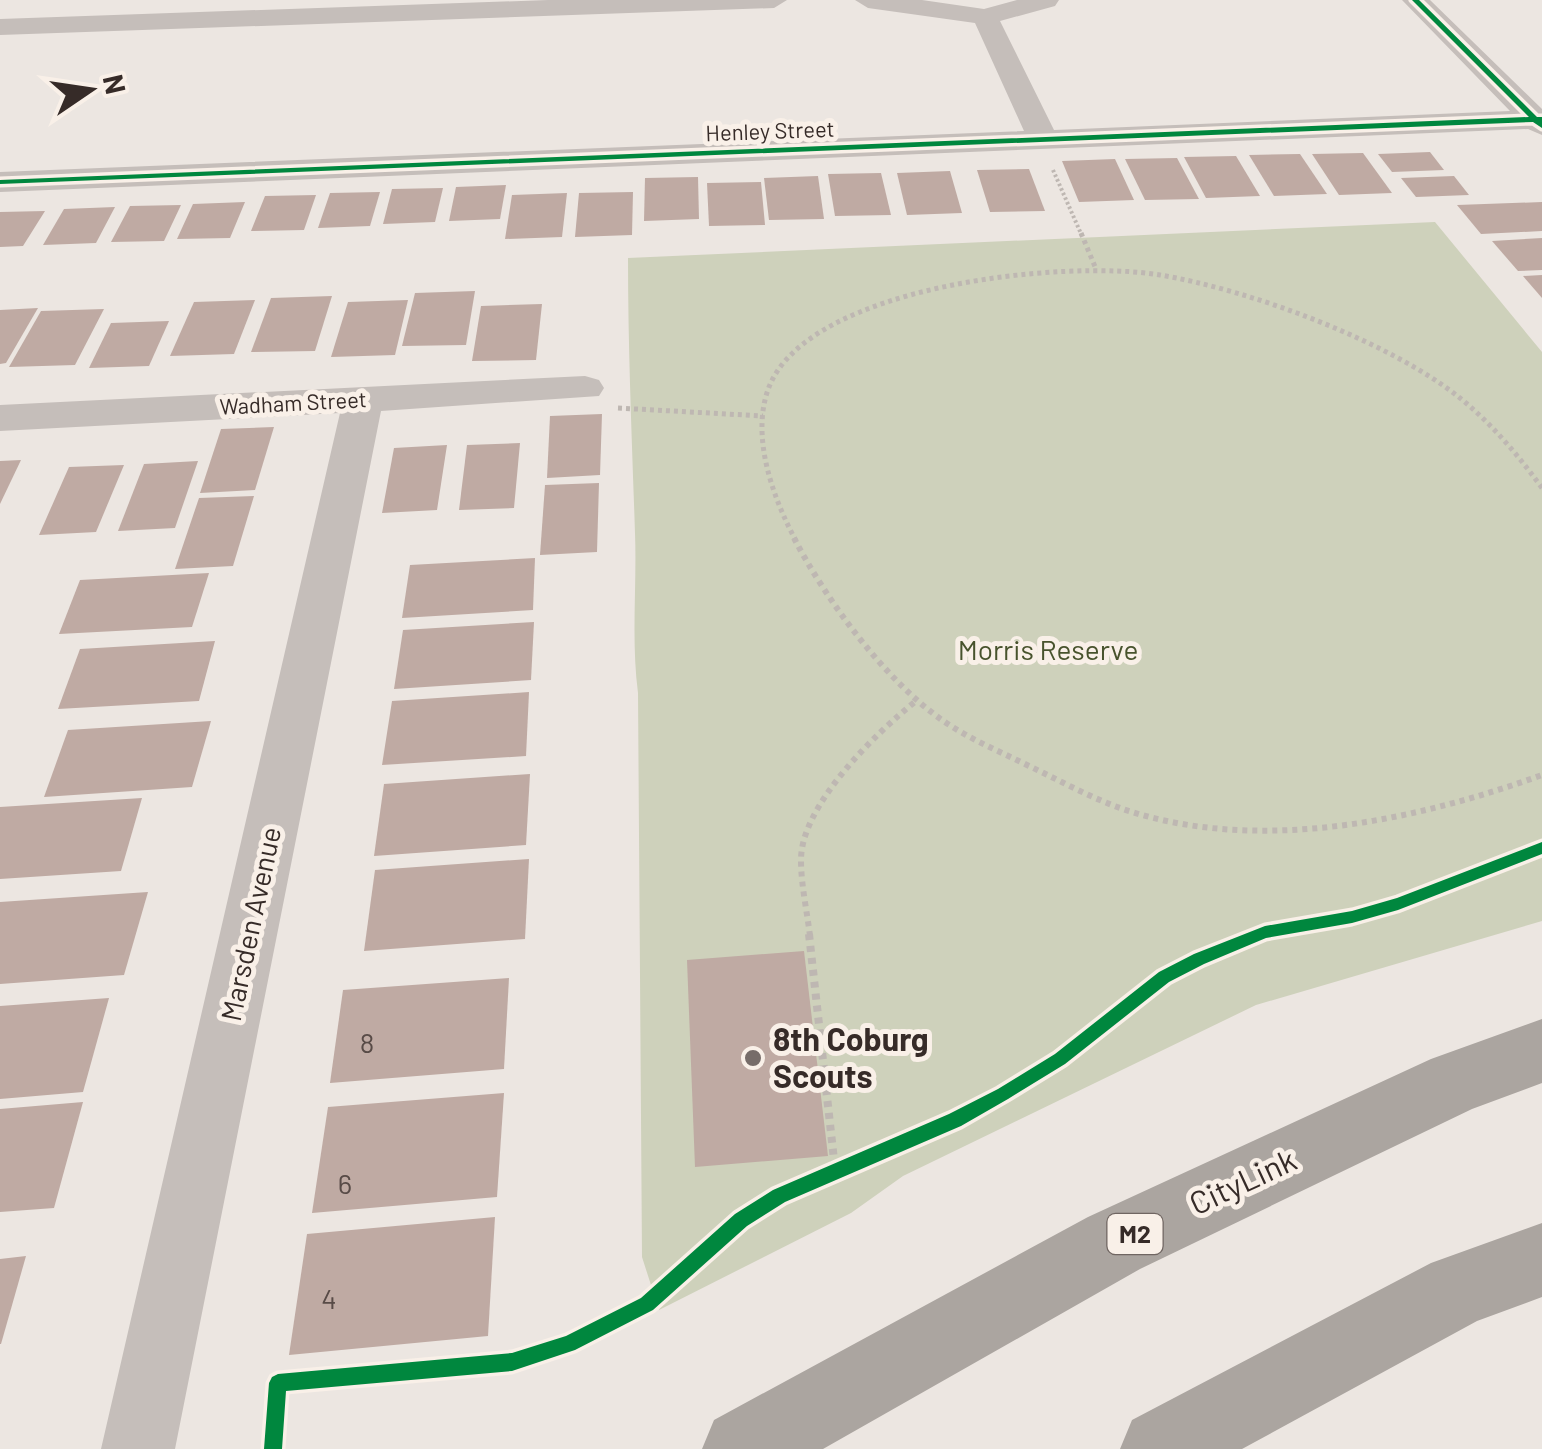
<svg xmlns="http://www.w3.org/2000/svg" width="1542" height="1449" viewBox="0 0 1542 1449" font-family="Barlow,sans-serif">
	<rect width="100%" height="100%" fill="#ece6e1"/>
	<path fill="#ced1bb" d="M1435,222L1542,352V921L1256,1005L903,1176L851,1213L659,1310L642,1257L638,693C631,639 637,587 635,533C632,441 628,350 628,258Z"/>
	<g fill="#bfaaa3">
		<polygon points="1430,152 1444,170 1392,172 1378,154"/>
		<polygon points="1363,153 1392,193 1339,195 1312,154"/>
		<polygon points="1300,154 1327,194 1274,196 1249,155"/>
		<polygon points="1236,156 1260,196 1206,198 1184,157"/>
		<polygon points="1177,158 1199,199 1145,200 1125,159"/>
		<polygon points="1115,159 1134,200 1079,202 1062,161"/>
		<polygon points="1029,169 1045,211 990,212 977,170"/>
		<polygon points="950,171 962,213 907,215 897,173"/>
		<polygon points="881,173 891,215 835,216 828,174"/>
		<polygon points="818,176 824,219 769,220 764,178"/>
		<polygon points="1454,176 1469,195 1416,197 1401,178"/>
		<polygon points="698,177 699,219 644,221 645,178"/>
		<polygon points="761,182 765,225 709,226 707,183"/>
		<polygon points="506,185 500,219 449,221 456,187"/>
		<polygon points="443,188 435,222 383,224 392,189"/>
		<polygon points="380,192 370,226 318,228 330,193"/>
		<polygon points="633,192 632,235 575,237 579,193"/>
		<polygon points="567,193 562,237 505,239 512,195"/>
		<polygon points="316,195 304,230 251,231 265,196"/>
		<polygon points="245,202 230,238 177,239 193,204"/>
		<polygon points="1542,202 1542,231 1481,234 1457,205"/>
		<polygon points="181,205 164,241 111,242 130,206"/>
		<polygon points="115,207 96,243 43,245 64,209"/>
		<polygon points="45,211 23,246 0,247 0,212"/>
		<polygon points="1542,238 1542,270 1518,271 1492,241"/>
		<polygon points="1542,275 1542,298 1523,276"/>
		<polygon points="475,291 466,345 402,346 415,293"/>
		<polygon points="332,296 315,351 251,352 271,298"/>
		<polygon points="255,300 234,354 170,356 194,302"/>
		<polygon points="408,300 395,355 331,357 348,302"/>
		<polygon points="542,304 536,360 472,361 481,306"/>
		<polygon points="38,308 6,363 0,364 0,310"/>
		<polygon points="104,309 75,365 9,367 41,311"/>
		<polygon points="169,321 149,366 89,368 111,323"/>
		<polygon points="602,414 600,475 547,478 550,416"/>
		<polygon points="274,427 255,490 200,493 221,429"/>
		<polygon points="520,443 514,508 459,510 467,445"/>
		<polygon points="447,445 437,510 382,513 394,448"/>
		<polygon points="21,460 0,504 0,461"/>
		<polygon points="198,461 175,528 118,531 144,464"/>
		<polygon points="124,465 96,532 39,535 69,467"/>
		<polygon points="599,483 597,552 540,555 545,485"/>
		<polygon points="254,496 233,566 175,569 199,498"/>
		<polygon points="535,558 533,610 402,618 410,565"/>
		<polygon points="209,573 192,627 59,634 80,580"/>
		<polygon points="534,622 531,680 394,689 403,630"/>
		<polygon points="215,641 199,701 58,709 80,649"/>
		<polygon points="529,692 526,756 382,765 392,701"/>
		<polygon points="211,721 192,787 44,797 68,730"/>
		<polygon points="530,774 526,845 374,856 384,784"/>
		<polygon points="142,798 121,871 0,879 0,807"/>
		<polygon points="529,859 525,939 364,951 375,870"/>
		<polygon points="148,892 124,975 0,984 0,902"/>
		<polygon points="804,951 828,1156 695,1167 687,960"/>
		<polygon points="509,978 504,1069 330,1083 343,990"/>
		<polygon points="109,998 83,1092 0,1099 0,1006"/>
		<polygon points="504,1093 497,1197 312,1213 328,1107"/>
		<polygon points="83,1102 54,1208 0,1212 0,1109"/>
		<polygon points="495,1217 488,1336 289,1355 307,1234"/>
		<polygon points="26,1256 1,1344 0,1344 0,1259"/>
	</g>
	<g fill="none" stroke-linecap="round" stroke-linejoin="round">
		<polyline stroke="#beb7b2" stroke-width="4" stroke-dasharray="2.5 2.5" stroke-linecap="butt" points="1053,170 1082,236"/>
		<g stroke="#beb7b2" stroke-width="5" stroke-dasharray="4 4" stroke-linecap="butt">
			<polyline points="1081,233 1096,269"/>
			<polyline points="618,408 763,416"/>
			<path d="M796,541C773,498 750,436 769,387C809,285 1066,259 1160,275C1250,290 1389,341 1460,398C1492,424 1518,455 1542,488"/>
		</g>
		<g stroke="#beb7b2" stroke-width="6" stroke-dasharray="5 5" stroke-linecap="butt">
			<path d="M794,538C826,600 885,680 942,720C969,739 999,751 1029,766C1063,782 1096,801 1132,812C1264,853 1417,820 1542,775"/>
			<path d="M810,936C807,911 801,885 801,860C801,805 876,733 916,701"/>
		</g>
		<polyline stroke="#beb7b2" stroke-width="8" stroke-dasharray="6 6" stroke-linecap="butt" points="809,934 835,1169"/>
		<g fill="#c5beba" fill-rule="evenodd">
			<polygon points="548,0 787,0 774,8 0,35 0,19"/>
			<polygon points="855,0 922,0 984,9 1017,0 1059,0 1055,6 1000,21 1054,130 1510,111 1402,0 1430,0 1542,109 1542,135 1528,129 0,192 0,172 1024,131 975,23 868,8"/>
			<polygon points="585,376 599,380 604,388 599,396 381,411 175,1449 101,1449 340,413 0,431 0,405"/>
		</g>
		<g fill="#aba5a0" fill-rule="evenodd">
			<polygon points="1542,1019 1542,1083 1472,1109 1140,1269 823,1449 702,1449 714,1420 1088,1217 1431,1059"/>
			<polygon points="1542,1223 1542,1297 1477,1321 1242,1449 1120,1449 1132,1420 1431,1263"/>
		</g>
		<g stroke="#f9f0e8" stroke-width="7">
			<g id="cycleway">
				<polygon points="1412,0 1419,0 1537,117 1542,117 1542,128 1533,122 0,184 0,180 1529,117"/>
				<polygon points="1542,842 1542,854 1398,910 1352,923 1266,938 1204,964 1169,982 1065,1064 1008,1099 961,1126 785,1202 747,1226 653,1310 575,1350 512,1371 286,1391 282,1449 264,1449 269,1383 272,1377 278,1374 512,1353 566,1336 641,1298 735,1214 773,1190 949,1114 998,1089 1055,1054 1159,972 1194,954 1265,926 1352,911 1397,898"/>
			</g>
		</g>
		<use href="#cycleway" fill="#00873e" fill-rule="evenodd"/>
	</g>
	<circle fill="#766c69" stroke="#f9f0e8" stroke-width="4" cx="753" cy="1058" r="10"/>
	<g text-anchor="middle" stroke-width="10" stroke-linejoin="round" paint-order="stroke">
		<g font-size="22" fill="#362b28" stroke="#f9f0e8">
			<text transform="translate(770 131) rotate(-2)" y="8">Henley Street</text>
			<text transform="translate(293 403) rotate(-3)" y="8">Wadham Street</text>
		</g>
		<rect fill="#f9f0e8" stroke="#706662" stroke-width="2.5" x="1107.5" y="1214" width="55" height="40" rx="8"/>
		<g font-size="25" font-weight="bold" fill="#362b28">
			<text x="1135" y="1243">M2</text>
		</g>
		<g font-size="28" fill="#48532d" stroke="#f9f0e8">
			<text x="1048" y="660">Morris Reserve</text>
		</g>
		<g font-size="28" fill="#362b28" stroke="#f9f0e8">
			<text transform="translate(251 924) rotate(-78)" y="10">Marsden Avenue</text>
		</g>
		<g font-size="28" fill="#584b47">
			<text x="367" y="1053">8</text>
			<text x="345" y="1194">6</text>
			<text x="329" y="1309">4</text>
		</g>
		<g font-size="32" font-weight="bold" fill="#362b28" stroke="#f9f0e8" text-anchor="start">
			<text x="773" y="1051">8th Coburg<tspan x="773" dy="37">Scouts</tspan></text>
		</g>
		<g font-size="32" fill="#362b28" stroke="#f9f0e8">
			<text transform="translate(1243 1182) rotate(-25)" y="11">CityLink</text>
		</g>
	</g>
	<g transform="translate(90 90) rotate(77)" stroke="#f9f0e8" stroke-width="8" paint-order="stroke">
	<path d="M0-8L18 38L0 25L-18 38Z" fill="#362b28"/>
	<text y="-15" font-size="28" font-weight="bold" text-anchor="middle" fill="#362b28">N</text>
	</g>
</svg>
